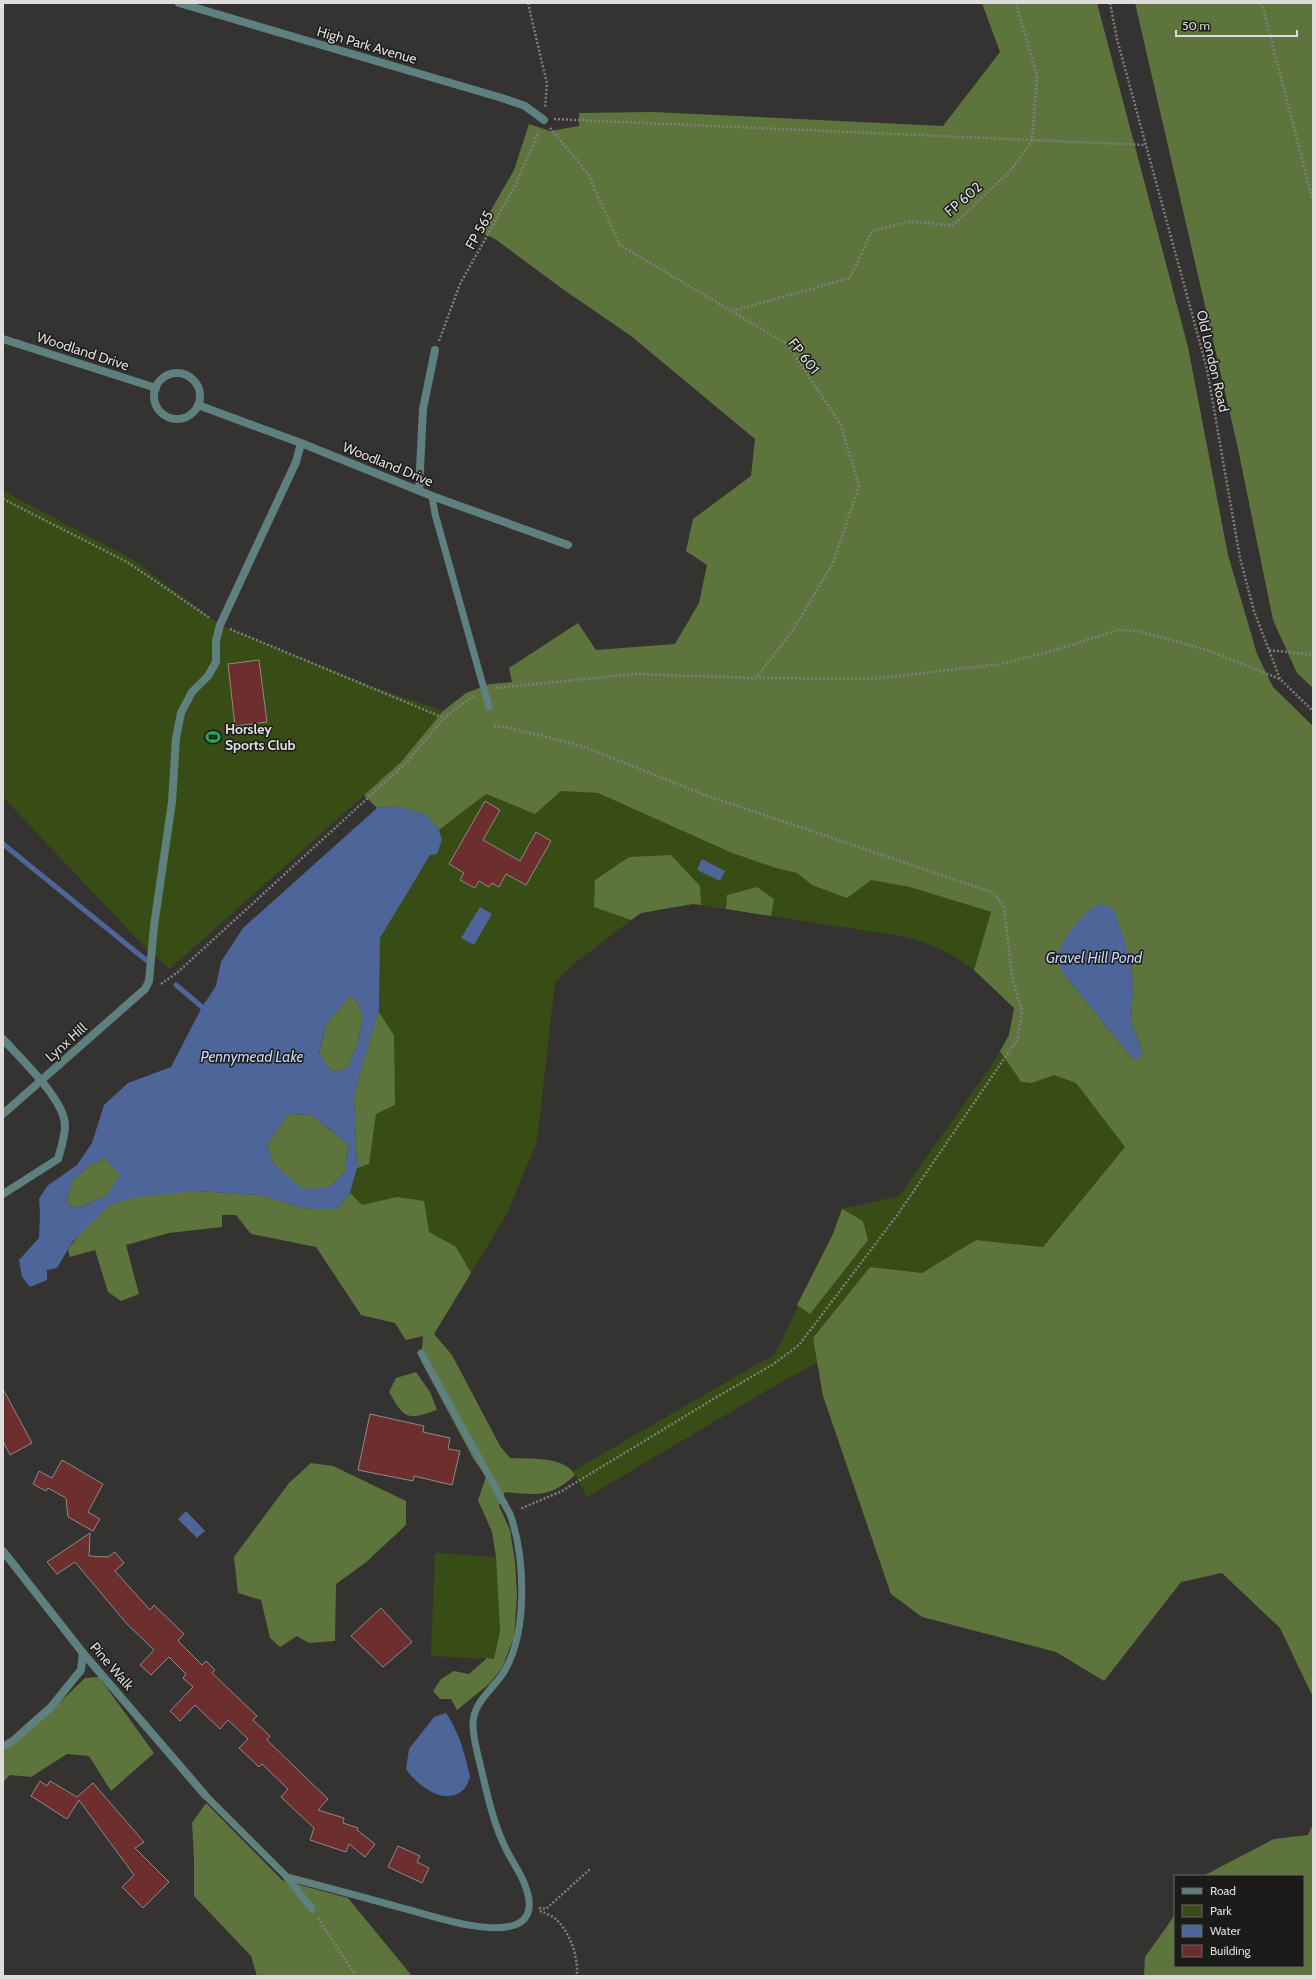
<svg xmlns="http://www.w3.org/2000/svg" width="1316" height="1979" viewBox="0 0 1316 1979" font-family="Cabin,sans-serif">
	<rect width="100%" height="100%" fill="#343331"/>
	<g fill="#374d15">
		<polygon points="3,491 132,559 220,625 371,686 443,711 401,762 170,969 137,939 3,797"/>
		<path d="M561,791L598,793L732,853L776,868L797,873L812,885L871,880L910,887L991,912L974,970C948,951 932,944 901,936L693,904L641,913L576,962L555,982L537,1141L507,1214L434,1334L406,1340L395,1323L361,1315L337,1210L350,1193L357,1168L354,1095L379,1009L380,938L430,854H437L442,840L439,830L486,794L535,814Z"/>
		<polygon points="1000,1051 1021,1082 1032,1083 1054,1075 1076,1083 1125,1147 1043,1247 976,1240 922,1273 870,1267 813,1338 818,1362 771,1388 587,1497 573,1471 775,1354 833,1234 842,1209 899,1196 989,1069"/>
		<polygon points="435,1553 496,1557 500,1631 494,1659 431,1656"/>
	</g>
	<g fill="#5d753d" fill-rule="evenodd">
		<path d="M982,3H1097L1188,347L1228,555L1257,654L1273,687L1313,726V1697L1280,1628L1222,1573L1181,1582L1104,1681L1056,1652L922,1617L891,1594L823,1396L813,1338L870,1267L922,1273L976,1240L1043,1247L1125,1147L1076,1083L1054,1075L1032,1083L1021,1082L1000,1051L1009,1035L1014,1008L974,970L991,912L910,887L871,880L847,898L812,885L797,873L776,868L732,853L598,793L561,791L535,814L486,794L439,830L425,814L396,806L377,808L364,795L401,762L443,711L466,693L490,684L512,682L509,668L578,623L596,650L675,644L699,603L707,565L686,551L693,519L751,476L755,439L631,336L564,290L495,239L479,231L514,170L529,124L550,131L579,126V113L653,112L943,126L1000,52ZM1131,963L1133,983L1131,1022L1142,1051L1137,1059L1132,1058L1064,974Z"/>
		<polygon points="1135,3 1313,3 1313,688 1297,673 1273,620 1237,444"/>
		<polygon points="671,855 700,886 701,905 693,904 641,913 631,920 594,907 595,880 629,857"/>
		<polygon points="757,887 774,899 771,916 726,909 727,895"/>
		<polygon points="349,996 357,1001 363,1016 357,1045 347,1068 332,1072 319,1054 326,1025"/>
		<polygon points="378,1011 394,1035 395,1105 376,1114 369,1164 357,1168 354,1095"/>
		<polygon points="288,1114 311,1115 348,1144 345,1172 329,1188 302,1190 274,1164 267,1145"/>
		<polygon points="104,1158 121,1175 106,1196 76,1208 66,1203 72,1181 89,1166"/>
		<path d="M197,1191L259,1195L311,1210H336L350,1193L362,1205L397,1197L424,1201L429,1232L456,1247L471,1273L434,1334L452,1355L500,1446L510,1458C529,1459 565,1456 575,1475C550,1498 537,1495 505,1492L499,1506L510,1530L515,1562L517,1594L514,1637L502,1668L489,1684L457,1710L451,1699H440L433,1691L441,1679L454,1671L469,1674L487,1658L494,1659L500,1631L496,1557L492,1532L478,1500L486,1477L473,1458L421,1361L423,1336L406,1340L395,1323L361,1315L316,1247L251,1234L236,1215H222V1227L169,1233L126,1245L139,1294L121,1301L108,1292L95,1250L70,1257L68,1250C75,1238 100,1209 112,1203C135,1193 172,1193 197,1191Z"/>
		<polygon points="842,1209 863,1221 868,1240 810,1314 797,1305 833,1234"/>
		<path d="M416,1372L430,1392L437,1410C407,1420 405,1420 389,1392L396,1378Z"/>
		<polygon points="311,1463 333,1466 406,1501 406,1525 365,1563 336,1584 335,1641 309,1643 297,1636 280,1647 270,1638 261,1600 238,1593 234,1557 289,1483"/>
		<polygon points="99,1677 154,1753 111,1791 89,1756 67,1754 31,1777 10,1775 3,1782 3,1752 38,1723 85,1678"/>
		<polygon points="206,1803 282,1880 348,1898 412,1976 257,1976 251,1956 194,1896 194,1859 192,1823"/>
		<polygon points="1313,1824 1313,1976 1144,1976 1145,1957 1175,1915 1175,1966 1303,1966 1303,1876 1203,1876 1274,1839 1308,1835"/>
	</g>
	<g fill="#4d6598" fill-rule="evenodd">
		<path d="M396,806L425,814L439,830L442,840L437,854L430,855L380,938L379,1009L354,1095L357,1168L350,1193L336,1210H311L259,1195L197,1191L136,1197L111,1204L73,1241L57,1268L47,1270V1280L30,1287L22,1277L19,1260L39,1238L40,1214L39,1199L47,1186L77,1165L92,1143L104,1105L128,1083L171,1067L202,1007L216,986L221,962L243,928L377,808ZM349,996L357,1001L363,1016L357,1045L347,1068L332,1072L319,1053L326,1025ZM288,1114L311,1115L348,1144L345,1172L329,1188L302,1189L274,1164L267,1145ZM104,1158L120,1175L106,1196L76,1208L66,1203L72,1181L89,1166Z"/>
		<polygon points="702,859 725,871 720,881 697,870"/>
		<path d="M1100,904L1110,906L1116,914L1131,963L1133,983L1131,1022L1142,1051L1141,1056L1137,1059L1132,1058L1064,974C1061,969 1057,963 1058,956C1060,942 1085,908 1100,904Z"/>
		<polygon points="480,907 492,914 474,945 461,938"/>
		<polygon points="186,1511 205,1531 197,1538 178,1519"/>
		<path d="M446,1713C459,1732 465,1754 470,1777C469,1780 467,1785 465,1788C446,1809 417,1785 406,1769L409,1749L434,1717Z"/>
	</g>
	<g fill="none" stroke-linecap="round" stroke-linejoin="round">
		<g stroke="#4d6598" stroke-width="5">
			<polyline points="3,844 146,960"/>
			<polyline points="176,985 202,1007"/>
		</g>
	</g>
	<g fill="#6c2f2e" stroke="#8d8a8a">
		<polygon points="259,660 267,722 235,726 228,664"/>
		<polygon points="485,801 500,810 483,840 520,861 536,832 551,841 526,885 506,874 499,887 492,883 489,887 479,881 475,888 460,880 464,873 449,864"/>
		<polygon points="3,1389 32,1443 10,1455 3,1441"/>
		<polygon points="370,1414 424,1426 423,1432 450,1438 448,1449 460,1451 452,1485 414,1476 413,1481 358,1470"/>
		<polygon points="62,1460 103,1484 88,1512 100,1519 93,1531 68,1517 66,1498 48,1488 46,1491 33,1484 39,1471 52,1478"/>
		<polygon points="90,1533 89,1556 108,1557 115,1552 124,1563 115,1571 150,1610 154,1605 184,1634 178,1641 202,1665 206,1661 215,1670 212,1673 257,1716 253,1720 270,1736 267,1740 328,1799 318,1810 344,1818 343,1823 358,1828 357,1830 375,1844 365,1857 349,1844 346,1852 310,1840 314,1828 281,1797 288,1789 262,1764 259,1767 239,1748 248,1739 228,1720 220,1729 195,1705 180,1721 170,1711 193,1687 183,1678 186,1674 169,1657 151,1675 140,1665 154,1650 127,1624 75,1562 57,1574 47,1562"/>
		<polygon points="381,1608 412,1642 383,1667 351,1636"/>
		<polygon points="40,1781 47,1786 50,1781 77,1797 93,1783 144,1842 135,1848 169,1882 143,1908 122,1887 134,1875 79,1800 67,1819 31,1796"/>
		<polygon points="398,1846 420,1856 417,1862 429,1868 422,1883 388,1867"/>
	</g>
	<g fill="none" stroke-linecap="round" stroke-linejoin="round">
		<g stroke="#7f7e7c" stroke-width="2.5" stroke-dasharray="2 2" stroke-linecap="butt">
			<polyline points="528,3 547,84 545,107"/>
			<polyline points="1110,3 1117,39 1207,369 1240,558 1254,611 1280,679 1313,711"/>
			<polyline points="1260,3 1263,8 1313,201"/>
			<polyline points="554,119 1146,145"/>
			<polyline points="550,128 588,174 620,245 787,344 841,425 859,486 833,563 793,630 756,678"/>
			<polyline points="732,311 850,278 872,231 911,221 952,226 1012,169 1032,140 1037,76 1016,3"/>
			<polyline points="439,341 460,284 515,186 539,131"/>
			<polyline points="3,499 127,562 210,618"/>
			<polyline points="230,629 444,718"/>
			<polyline points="1269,650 1313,655"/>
			<polyline points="496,688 633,674 756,678 871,679 1002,664 1052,651 1118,630 1138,631 1207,650 1280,679"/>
			<polyline points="494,726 510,728 582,746 705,795 994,893 1004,907 1012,976 1022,1012 1017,1040 898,1214 799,1345 772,1365 715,1398 562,1491 520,1509"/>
			<polyline points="161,984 178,972 407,762 444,718 474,695"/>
			<polyline points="539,1908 546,1909 590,1869"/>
			<path d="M540,1911C545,1913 553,1916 557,1920C571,1935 578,1956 577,1976"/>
			<polyline points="318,1918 356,1976"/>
		</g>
		<g stroke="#5e817f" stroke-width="7">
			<polyline points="432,496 435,514 489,707"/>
			<polyline points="205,1795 287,1877 312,1909"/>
			<path d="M287,1877C325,1887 363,1897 402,1908C431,1915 485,1935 515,1925C532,1919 531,1902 526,1888C522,1874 512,1862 506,1849C493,1823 487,1793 480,1764C477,1752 473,1737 473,1724C473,1701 495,1688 505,1670C528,1630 525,1556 510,1514L421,1353"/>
		</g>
		<g stroke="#5e817f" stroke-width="8">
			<polyline points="179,3 502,98 525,106 544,120"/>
			<polyline points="3,339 156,388"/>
			<circle cx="177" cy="396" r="23"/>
			<polyline points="198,405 301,443 432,496 568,545"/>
			<polyline points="419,490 423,409 435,350"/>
			<path d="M3,1039C21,1059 64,1099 65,1125C65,1137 61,1148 58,1159L3,1194"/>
			<polyline points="3,1114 145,989 149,981 154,926 172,802 176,738 181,713 192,692 208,676 216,662 216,641 220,625 296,462 301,443"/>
			<polyline points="3,1551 83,1653 205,1795"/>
			<polyline points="3,1747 14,1740 51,1707 81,1670 83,1653"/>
		</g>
	</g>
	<defs>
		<g id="stadium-bare" transform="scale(1.2)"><path d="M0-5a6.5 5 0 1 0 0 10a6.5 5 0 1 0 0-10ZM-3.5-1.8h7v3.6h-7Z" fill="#2e9e5b" stroke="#1b1b1a" stroke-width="2.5" paint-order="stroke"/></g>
	</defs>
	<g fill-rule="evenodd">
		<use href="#stadium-bare" x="213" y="737"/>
	</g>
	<g text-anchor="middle" stroke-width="3" stroke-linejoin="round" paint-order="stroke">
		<g font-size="14" fill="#dedddb" stroke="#1b1b1a">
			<text transform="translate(367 45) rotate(16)" y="5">High Park Avenue</text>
			<text transform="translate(963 199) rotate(-41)" y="5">FP 602</text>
			<text transform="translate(479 230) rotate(-61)" y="5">FP 565</text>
			<text transform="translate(83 351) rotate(18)" y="5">Woodland Drive</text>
			<text transform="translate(804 356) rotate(52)" y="5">FP 601</text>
			<text transform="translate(1213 361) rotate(77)" y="5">Old London Road</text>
			<text transform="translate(388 464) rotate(22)" y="5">Woodland Drive</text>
			<text transform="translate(66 1042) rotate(-42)" y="5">Lynx Hill</text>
			<text transform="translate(112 1666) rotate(49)" y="5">Pine Walk</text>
		</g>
		<g font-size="14" font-weight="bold" fill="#dedddb" stroke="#1b1b1a" text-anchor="start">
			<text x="225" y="734">Horsley<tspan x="225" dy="16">Sports Club</tspan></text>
		</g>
		<g font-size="15" font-style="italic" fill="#c5d5f5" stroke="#1b1b1a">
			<text x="1094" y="963">Gravel Hill Pond</text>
			<text x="252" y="1062">Pennymead Lake</text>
		</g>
	</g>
	<rect width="1316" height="1979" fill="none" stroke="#dedddb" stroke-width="8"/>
	<rect x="1174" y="1875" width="130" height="92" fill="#1b1b1a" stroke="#696967"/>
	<rect x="1182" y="1888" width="20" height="6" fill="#5e817f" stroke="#696967"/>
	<text x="1210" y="1895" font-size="12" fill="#dedddb">Road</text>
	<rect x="1182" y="1905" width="20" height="12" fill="#374d15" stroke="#696967"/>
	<text x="1210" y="1915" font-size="12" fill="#dedddb">Park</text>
	<rect x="1182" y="1925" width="20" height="12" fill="#4d6598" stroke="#696967"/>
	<text x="1210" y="1935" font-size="12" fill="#dedddb">Water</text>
	<rect x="1182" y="1945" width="20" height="12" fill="#6c2f2e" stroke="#696967"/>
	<text x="1210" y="1955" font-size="12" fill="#dedddb">Building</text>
	<path d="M1176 30v6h121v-6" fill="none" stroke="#dedddb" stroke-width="2"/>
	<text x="1182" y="30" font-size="12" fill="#dedddb" stroke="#1b1b1a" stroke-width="3" paint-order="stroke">50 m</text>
</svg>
